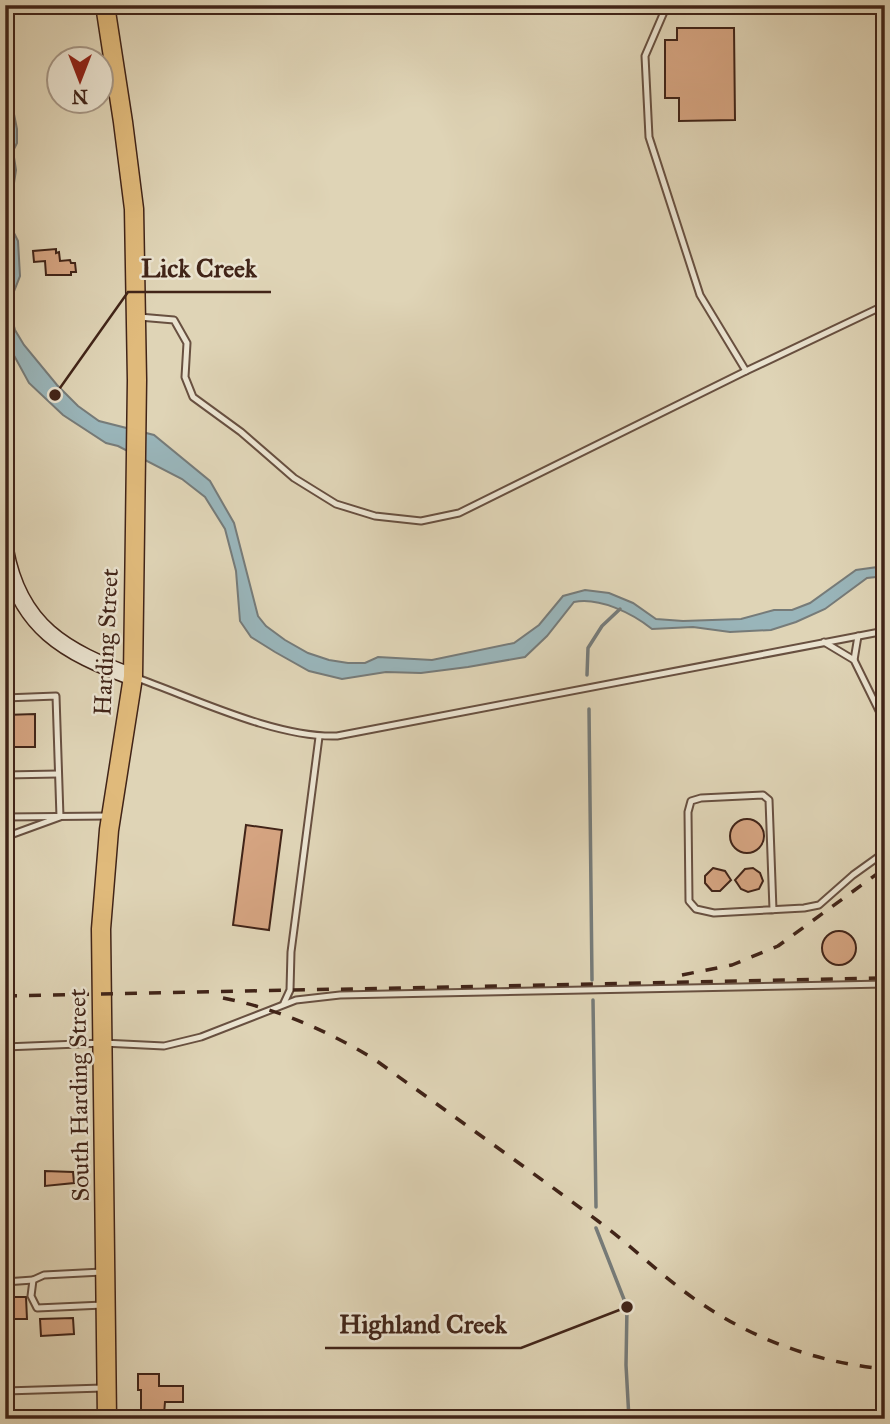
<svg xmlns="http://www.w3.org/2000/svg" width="890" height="1424" viewBox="0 0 890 1424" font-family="'IM FELL Great Primer',serif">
	<rect width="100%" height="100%" fill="#dfd4b6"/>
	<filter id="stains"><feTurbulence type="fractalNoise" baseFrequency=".00286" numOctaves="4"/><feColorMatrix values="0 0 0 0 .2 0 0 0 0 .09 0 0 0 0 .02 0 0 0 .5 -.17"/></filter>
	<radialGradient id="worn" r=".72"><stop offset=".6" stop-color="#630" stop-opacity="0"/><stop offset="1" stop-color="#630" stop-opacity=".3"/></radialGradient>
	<path fill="#99b5ba" stroke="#767b79" stroke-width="2" d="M5,96L13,109L17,129V143L13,151L16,170L10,209L13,231L18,241L20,276L11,299L10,311L15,330L24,345L57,385L78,406L99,421L154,435L210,481L234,523L258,616L266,626L285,640L308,653L329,660L348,663H365L378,657L432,660L514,643L539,625L563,596L585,590L609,593L633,603L656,619L683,621L741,619L774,610H792L810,603L856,570L885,566V576L867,578L825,609L796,622L771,630L730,632L693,627L652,629C632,613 599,597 574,602L547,636L525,657L468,667L421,673L386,672L342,679L309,671L275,652L251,637L240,621L236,571L225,529L205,497L182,479L118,446L106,443L63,415L29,383L5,339V281L9,270L5,249Z"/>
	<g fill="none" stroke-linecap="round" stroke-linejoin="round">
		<g stroke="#6d6c69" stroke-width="2">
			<polyline points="5,110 10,140 6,151 9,171 5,192"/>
			<polyline points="5,225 12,244 13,275 5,294"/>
		</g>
		<g stroke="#767b79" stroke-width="3.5">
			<polyline points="587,675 588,648 602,626 620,609"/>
			<polyline points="589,709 592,980"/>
			<polyline points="593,1000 596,1207"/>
			<polyline points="596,1228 627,1307 626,1365 629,1419"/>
		</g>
	</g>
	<g fill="#d5a481" stroke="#412418" stroke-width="2">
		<polygon points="677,28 734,28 735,120 679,121 679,98 665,98 665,40 677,40"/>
		<polygon points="56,249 56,253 59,252 60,261 70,260 71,263 75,263 76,272 71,272 71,275 46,275 45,261 34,262 33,251"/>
		<polygon points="35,714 35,747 5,747 5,715"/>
		<circle cx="747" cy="836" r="17"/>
		<polygon points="246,825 282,830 269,930 233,925"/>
		<polygon points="713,868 725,871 731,880 720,891 712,891 705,883 705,876"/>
		<polygon points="753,868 760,873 763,881 759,889 748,892 741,889 735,880 745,869"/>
		<circle cx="839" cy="948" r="17"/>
		<polygon points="45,1171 73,1172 74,1183 45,1186"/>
		<polygon points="12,1297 26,1297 27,1319 12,1319"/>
		<polygon points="73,1318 74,1334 41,1336 40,1319"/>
		<polygon points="138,1374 159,1374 159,1386 183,1386 183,1402 165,1402 164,1414 141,1412 141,1390 138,1390"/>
	</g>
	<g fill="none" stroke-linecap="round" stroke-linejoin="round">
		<g stroke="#685040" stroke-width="9">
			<g id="service">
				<polyline points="139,317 174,320 187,343 185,377 193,397 241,432 294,478 336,504 375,516 421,521 459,513 746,371 700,295 649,137 645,56 667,5"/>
				<polyline points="746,371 885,305"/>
				<polyline points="824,642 854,660 885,723"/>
				<polyline points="854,660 858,636"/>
				<path d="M137,678C196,699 276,738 337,736L885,631"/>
				<polyline points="5,698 56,696 60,817 5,837"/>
				<polyline points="5,775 58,774"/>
				<polyline points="5,817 109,816"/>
				<polyline points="773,910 769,800 763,795 701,798 691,801 688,812 689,901 696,909 714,913 804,908 819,905 853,875 885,852"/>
				<polyline points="284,1003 290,990 291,952 319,737"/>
				<polyline points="5,1047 103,1043 164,1046 201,1037 296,1000 340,995 885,984"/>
				<polyline points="5,1059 5,1086"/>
				<polyline points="102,1272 44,1275 33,1280 31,1296 37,1308 103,1305"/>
				<polyline points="5,1282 33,1280"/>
				<polyline points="5,1391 103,1388"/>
			</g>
		</g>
		<g stroke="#412418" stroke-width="19">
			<path id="secondary" d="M5,550C19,627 65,652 133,677"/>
		</g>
		<g stroke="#412418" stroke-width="21">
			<polyline id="primary" points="105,5 123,122 134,209 137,380 133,677 109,830 101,929 107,1419"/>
		</g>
		<use href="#service" stroke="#eae3d0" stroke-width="5"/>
		<use href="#secondary" stroke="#eae3d0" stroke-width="16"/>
		<use href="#primary" stroke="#e0ba7b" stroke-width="18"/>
		<g stroke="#412418" stroke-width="3.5" stroke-dasharray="12 12" stroke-linecap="butt">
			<polyline points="682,975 732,965 778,946 885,868"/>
			<polyline points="5,996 885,978"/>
			<path d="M223,998C278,1009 326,1030 374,1059C449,1113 524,1166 598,1221C625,1241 649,1264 676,1285C736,1333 809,1362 885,1369"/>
		</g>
	</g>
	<g text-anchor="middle" stroke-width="5" stroke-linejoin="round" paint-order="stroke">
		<g font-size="24" fill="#412418" stroke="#eae3d0">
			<text transform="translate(106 642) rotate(-87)" y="8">Harding Street</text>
			<text transform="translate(79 1095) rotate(-91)" y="8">South Harding Street</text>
		</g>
	</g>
	<path fill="none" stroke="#412418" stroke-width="2.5" d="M55 395L128 292H271M627 1307L521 1348H325"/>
	<g fill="#412418" stroke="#eae3d0" stroke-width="2.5">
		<circle cx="55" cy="395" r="7"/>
		<circle cx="627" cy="1307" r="7"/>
	</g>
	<g font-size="26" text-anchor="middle" font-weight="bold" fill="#412418" stroke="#eae3d0" stroke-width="5" stroke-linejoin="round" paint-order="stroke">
		<text x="199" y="277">Lick Creek</text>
		<text x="423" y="1333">Highland Creek</text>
	</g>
	<rect width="890" height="1424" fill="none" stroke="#dfd4b6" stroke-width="28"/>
	<rect x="7" y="7" width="876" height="1410" fill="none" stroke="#412418" stroke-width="3.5"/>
	<rect x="14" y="14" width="862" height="1396" fill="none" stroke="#412418" stroke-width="2"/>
	<g transform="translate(80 80) rotate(180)"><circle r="33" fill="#eae3d0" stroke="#a69786" stroke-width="2"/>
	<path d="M0-5L12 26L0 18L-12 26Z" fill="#8f2418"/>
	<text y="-10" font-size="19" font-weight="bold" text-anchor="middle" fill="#412418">N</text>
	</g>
	<rect width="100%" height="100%" filter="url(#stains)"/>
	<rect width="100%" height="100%" fill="url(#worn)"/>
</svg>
